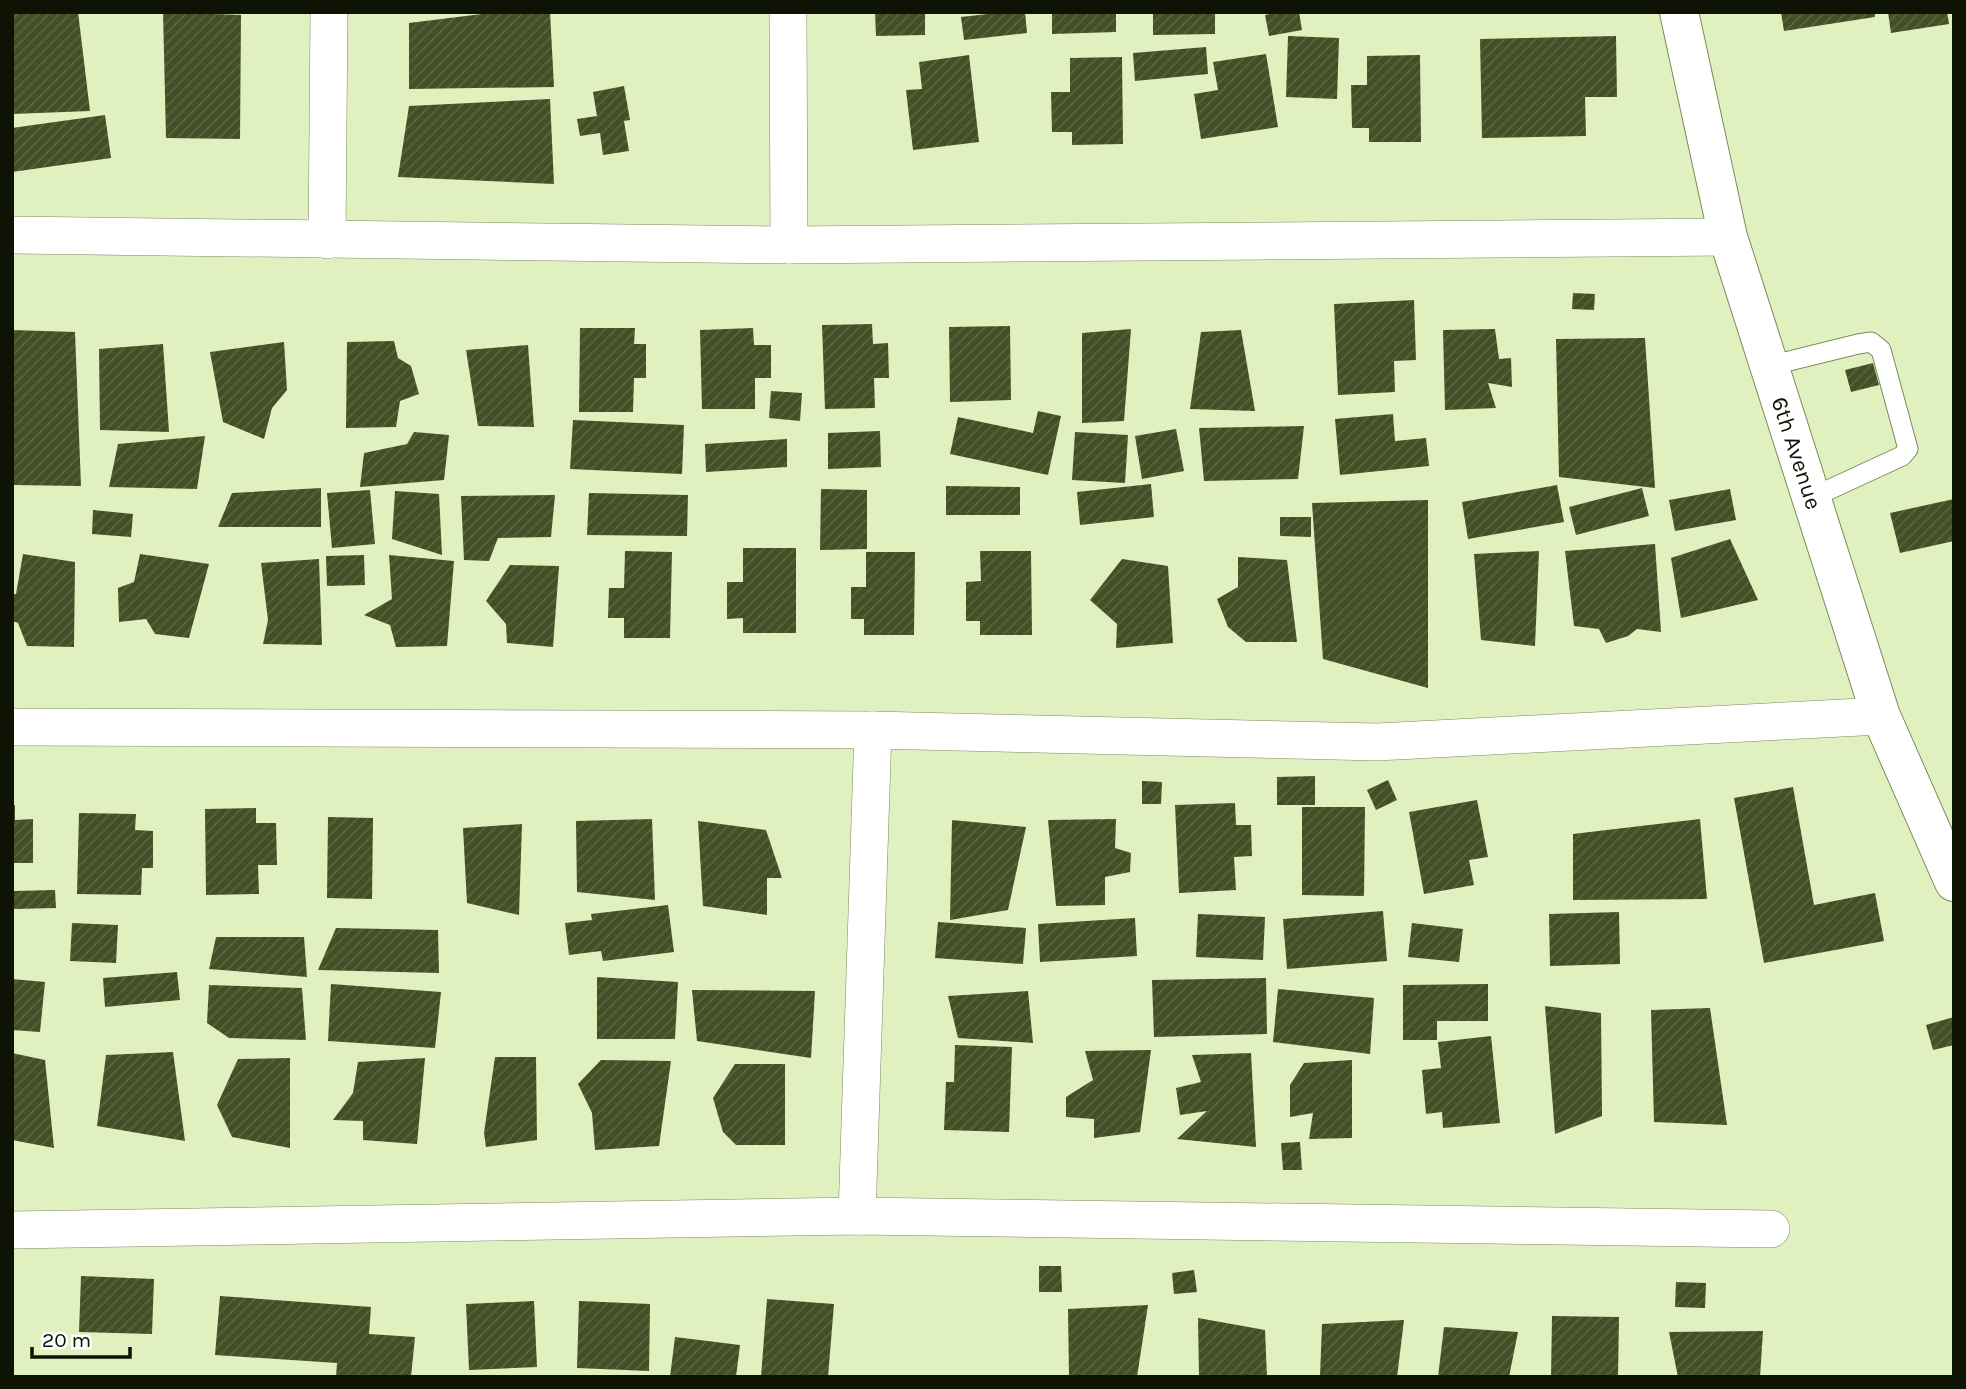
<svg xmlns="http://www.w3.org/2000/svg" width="1966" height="1389" viewBox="0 0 1966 1389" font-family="Karla,sans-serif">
	<defs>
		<pattern id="building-hatch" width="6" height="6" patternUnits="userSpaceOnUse" patternTransform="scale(1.75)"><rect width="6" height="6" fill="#434f24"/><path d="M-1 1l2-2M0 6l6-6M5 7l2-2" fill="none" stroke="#5a6441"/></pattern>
	</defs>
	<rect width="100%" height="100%" fill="#e0f1bf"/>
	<g fill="url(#building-hatch)">
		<polygon points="12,12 78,12 90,111 12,114"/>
		<polygon points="163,12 241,15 240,139 166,138"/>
		<polygon points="498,12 550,12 554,87 409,89 409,23"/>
		<polygon points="875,12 925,12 925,35 876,36"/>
		<polygon points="1006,12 1025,12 1027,33 964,40 961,17"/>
		<polygon points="1052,12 1116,12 1116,32 1052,34"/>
		<polygon points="1153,12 1215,12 1215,34 1153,35"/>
		<polygon points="1280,12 1299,12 1302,30 1269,36 1265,15"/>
		<polygon points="1781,12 1875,12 1875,17 1784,31"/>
		<polygon points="1888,12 1947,12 1949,24 1891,33"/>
		<polygon points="1288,36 1339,38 1337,99 1286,97"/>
		<polygon points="1616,36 1617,97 1585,97 1586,136 1482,138 1480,39"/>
		<polygon points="1206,47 1208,74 1135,81 1133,53"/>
		<polygon points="1266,54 1278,127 1201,139 1194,94 1218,90 1213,62"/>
		<polygon points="969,55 979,142 913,150 906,90 922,89 919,62"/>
		<polygon points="1420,55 1421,142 1369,142 1369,128 1352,128 1351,85 1367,85 1367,56"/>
		<polygon points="1122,57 1123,144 1072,145 1072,132 1052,132 1051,92 1070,92 1070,58"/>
		<polygon points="624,86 630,120 624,121 629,151 603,155 600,133 580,136 577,119 597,116 593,92"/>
		<polygon points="550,99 554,184 398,177 409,106"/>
		<polygon points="105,115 111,158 12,172 12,128"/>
		<polygon points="1573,293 1595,294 1594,310 1572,309"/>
		<polygon points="1414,300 1416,360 1394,361 1395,392 1338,395 1334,304"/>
		<polygon points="872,324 873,344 888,343 889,378 874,378 875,408 825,409 822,325"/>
		<polygon points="1010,326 1011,400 950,402 949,327"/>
		<polygon points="580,328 635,328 634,344 646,344 646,378 634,378 633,412 579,412"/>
		<polygon points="753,328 754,345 771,345 771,378 755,378 755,409 702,409 700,330"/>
		<polygon points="1131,329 1124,421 1082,423 1082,333"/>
		<polygon points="1495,329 1499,359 1511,358 1512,387 1488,383 1496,408 1445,410 1443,330"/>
		<polygon points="12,330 75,332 81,486 12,485"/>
		<polygon points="1241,330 1255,411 1190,409 1201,332"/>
		<polygon points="1645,338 1655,488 1559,477 1556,339"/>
		<polygon points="394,341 398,358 411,366 419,394 400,401 396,427 346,428 347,342"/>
		<polygon points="284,342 287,390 272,408 264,439 223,422 210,352"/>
		<polygon points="163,344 169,432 100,430 99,349"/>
		<polygon points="528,345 534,427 478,426 466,350"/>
		<polygon points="1873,363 1879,385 1851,392 1845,370"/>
		<polygon points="771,391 802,393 800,421 769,418"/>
		<polygon points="1038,411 1061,416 1048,475 950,454 958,417 1033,433"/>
		<polygon points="1393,414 1395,441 1426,438 1429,466 1340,475 1335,419"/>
		<polygon points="573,420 684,425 682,474 570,469"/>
		<polygon points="1304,426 1298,479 1204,481 1199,428"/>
		<polygon points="1176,429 1184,471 1142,479 1135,436"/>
		<polygon points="880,431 881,467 828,469 828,433"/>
		<polygon points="414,432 449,435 444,480 360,487 364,453 407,444"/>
		<polygon points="1075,432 1128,435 1125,483 1072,480"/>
		<polygon points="205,436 197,489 109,487 118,444"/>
		<polygon points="787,439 787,467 706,472 705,444"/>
		<polygon points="1151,484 1154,517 1080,525 1077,492"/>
		<polygon points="1557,485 1564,522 1468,539 1462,502"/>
		<polygon points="946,486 1020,487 1020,515 946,515"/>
		<polygon points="321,488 321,527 218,527 232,493"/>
		<polygon points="1642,488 1649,516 1576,535 1569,507"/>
		<polygon points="821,489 867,490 867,549 820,550"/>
		<polygon points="1730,489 1736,520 1675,531 1669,500"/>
		<polygon points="370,490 375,544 332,548 327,493"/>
		<polygon points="395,491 439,494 442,555 392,539"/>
		<polygon points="589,493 688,495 687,536 587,535"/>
		<polygon points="555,495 551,537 498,538 489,561 464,560 461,496"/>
		<polygon points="1954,499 1954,541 1900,553 1890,513"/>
		<polygon points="1428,500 1428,688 1323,659 1312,503"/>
		<polygon points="93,510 133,514 131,537 92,534"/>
		<polygon points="1280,517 1311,517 1311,537 1280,536"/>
		<polygon points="1730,539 1758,600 1681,618 1671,558"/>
		<polygon points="1655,544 1661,632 1637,629 1628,636 1606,643 1599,629 1574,626 1565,551"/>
		<polygon points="743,548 796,548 796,633 743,633 743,618 727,619 727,582 743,582"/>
		<polygon points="625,551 672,552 670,638 624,638 624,618 608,618 609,588 624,588"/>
		<polygon points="980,551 1031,551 1032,635 980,635 980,621 966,621 966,582 981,581"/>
		<polygon points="1539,551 1535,646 1481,640 1474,554"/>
		<polygon points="866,552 915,552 914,635 864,635 864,619 851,619 851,587 866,587"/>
		<polygon points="23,554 75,562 74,647 27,646 18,623 12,621 12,594 16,594"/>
		<polygon points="140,554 209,564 189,638 155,634 146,619 119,622 118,588 134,582"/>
		<polygon points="364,555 365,585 327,586 326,556"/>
		<polygon points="389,555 454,561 447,646 396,647 390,625 364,615 392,599"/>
		<polygon points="1238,557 1287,560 1297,642 1246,642 1228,627 1217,599 1238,587"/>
		<polygon points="319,559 322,645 263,644 268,620 261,563"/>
		<polygon points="1122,559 1168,566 1173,643 1116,648 1117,624 1090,600"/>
		<polygon points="510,565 559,566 553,647 507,643 506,624 486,601"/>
		<polygon points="1315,776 1315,805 1277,805 1277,777"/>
		<polygon points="1388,780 1397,800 1376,810 1367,790"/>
		<polygon points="1142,781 1162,782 1161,804 1142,804"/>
		<polygon points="1793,787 1814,905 1875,893 1884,941 1764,963 1734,798"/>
		<polygon points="1477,800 1488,857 1469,860 1474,885 1424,894 1409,812"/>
		<polygon points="1235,803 1236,825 1251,825 1252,856 1234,857 1236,890 1179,893 1175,805"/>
		<polygon points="12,805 15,805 15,820 33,819 33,863 12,863"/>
		<polygon points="1302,807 1365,807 1364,896 1302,895"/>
		<polygon points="256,808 256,823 276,823 277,865 258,865 259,894 206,895 205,809"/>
		<polygon points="79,813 136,814 135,830 153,831 153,868 142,868 141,895 77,894"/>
		<polygon points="328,817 373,818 372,899 327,898"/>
		<polygon points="652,819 655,900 577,892 576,821"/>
		<polygon points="1116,819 1115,848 1131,853 1130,872 1105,877 1105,905 1056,906 1048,820"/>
		<polygon points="1700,819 1707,899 1573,900 1573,834"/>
		<polygon points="952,820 1026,827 1008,910 950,920"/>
		<polygon points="698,821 766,830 782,878 767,878 767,915 703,906"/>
		<polygon points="522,824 519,915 467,903 463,828"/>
		<polygon points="55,890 56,908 14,909 14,891"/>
		<polygon points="668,905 674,952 603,961 601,951 569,955 565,923 592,920 591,914"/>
		<polygon points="1383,911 1387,961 1287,969 1283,919"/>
		<polygon points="1619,912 1620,964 1550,966 1549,914"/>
		<polygon points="1198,914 1265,917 1263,960 1196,957"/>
		<polygon points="1135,918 1137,956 1040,962 1038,924"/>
		<polygon points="938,922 1026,928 1023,964 935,958"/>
		<polygon points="72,923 118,925 116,963 70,961"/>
		<polygon points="1412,923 1463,929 1459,962 1408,957"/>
		<polygon points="336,928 438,930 439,973 318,970"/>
		<polygon points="216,937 304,937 307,977 209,969"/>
		<polygon points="177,972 180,1000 105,1007 103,978"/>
		<polygon points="597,977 678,982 675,1039 597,1039"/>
		<polygon points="1266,978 1267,1034 1154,1037 1152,980"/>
		<polygon points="12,979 45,982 40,1032 12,1030"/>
		<polygon points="331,984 441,992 435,1048 328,1041"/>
		<polygon points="1488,984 1488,1021 1437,1021 1437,1040 1403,1040 1403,985"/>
		<polygon points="209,985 302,988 306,1040 229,1038 207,1023"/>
		<polygon points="1278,989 1374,998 1370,1054 1273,1042"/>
		<polygon points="692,990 815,991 811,1058 697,1041"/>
		<polygon points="1028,991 1033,1043 958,1038 948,996"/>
		<polygon points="1545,1006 1601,1013 1602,1116 1555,1134"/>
		<polygon points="1710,1008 1727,1125 1654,1122 1651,1010"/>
		<polygon points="1954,1017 1954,1045 1933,1050 1926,1025"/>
		<polygon points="1491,1036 1500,1123 1443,1128 1442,1112 1426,1114 1422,1070 1441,1068 1438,1042"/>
		<polygon points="955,1045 1012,1047 1009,1132 944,1130 946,1082 954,1082"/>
		<polygon points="1151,1050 1140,1132 1094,1138 1094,1119 1066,1117 1066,1097 1093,1080 1085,1051"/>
		<polygon points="173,1052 185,1141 97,1126 106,1055"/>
		<polygon points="12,1053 45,1060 54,1148 12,1140"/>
		<polygon points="1251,1053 1256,1147 1177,1139 1207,1111 1180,1115 1176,1088 1201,1082 1192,1055"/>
		<polygon points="495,1057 536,1057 537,1140 486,1147 484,1133"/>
		<polygon points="290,1058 290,1148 232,1137 217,1105 238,1059"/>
		<polygon points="425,1058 417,1144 363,1140 363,1121 333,1120 353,1093 358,1062"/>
		<polygon points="601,1060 671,1061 659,1146 595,1150 592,1113 578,1084"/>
		<polygon points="1352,1060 1352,1138 1309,1139 1313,1113 1290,1117 1290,1085 1304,1063"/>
		<polygon points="735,1064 785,1064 785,1145 736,1145 723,1132 713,1098"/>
		<polygon points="1300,1142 1302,1170 1283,1170 1281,1143"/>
		<polygon points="1039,1266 1061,1266 1062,1292 1039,1292"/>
		<polygon points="1194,1270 1197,1292 1174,1294 1172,1273"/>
		<polygon points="81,1276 154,1279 152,1334 79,1332"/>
		<polygon points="1676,1282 1706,1283 1705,1308 1675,1307"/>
		<polygon points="220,1296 371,1307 369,1334 415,1337 411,1377 336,1377 337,1363 215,1355"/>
		<polygon points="767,1299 834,1304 828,1377 761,1377"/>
		<polygon points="534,1301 537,1367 469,1370 466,1304"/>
		<polygon points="579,1301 650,1304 649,1371 577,1368"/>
		<polygon points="1148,1305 1137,1377 1069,1377 1068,1309"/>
		<polygon points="1552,1316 1619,1317 1618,1377 1551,1377"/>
		<polygon points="1198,1318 1265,1330 1267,1377 1199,1377"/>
		<polygon points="1404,1320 1397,1377 1320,1377 1322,1324"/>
		<polygon points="1444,1327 1518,1332 1509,1377 1438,1377"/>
		<polygon points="1763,1331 1760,1377 1678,1377 1669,1332"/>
		<polygon points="675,1337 740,1345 736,1377 670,1377"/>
	</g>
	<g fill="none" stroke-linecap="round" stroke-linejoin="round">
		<g stroke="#7b8a5d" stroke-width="21">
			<polyline id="service" points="1769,366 1858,344 1871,342 1881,350 1908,449 1902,456 1811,498"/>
		</g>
		<g stroke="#7b8a5d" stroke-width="38">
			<g id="minor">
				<polyline points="788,12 789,245"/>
				<polyline points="12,235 789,245 1728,237"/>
				<polyline points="327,240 329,12"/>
				<polyline points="12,727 873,730 1377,742 1881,716"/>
				<polyline points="857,1216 873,730"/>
				<polyline points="12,1230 857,1216 1771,1229"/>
			</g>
		</g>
		<g stroke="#7b8a5d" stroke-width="40">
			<polyline id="tertiary" points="1679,12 1728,237 1881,716 1954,882"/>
		</g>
		<use href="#service" stroke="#fff" stroke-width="19"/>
		<use href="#minor" stroke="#fff" stroke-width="37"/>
		<use href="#tertiary" stroke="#fff" stroke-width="38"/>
	</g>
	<g text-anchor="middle" stroke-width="7" stroke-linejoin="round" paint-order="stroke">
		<g font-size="23" fill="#0e1303" stroke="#fff">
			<text transform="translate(1797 453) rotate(72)" y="8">6th Avenue</text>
		</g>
	</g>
	<rect width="1966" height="1389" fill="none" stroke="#0e1303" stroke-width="28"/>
	<path d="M32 1347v10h98v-10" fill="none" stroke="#0e1303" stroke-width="3.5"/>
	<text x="42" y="1347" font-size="21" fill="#0e1303" stroke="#ffffff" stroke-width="5" paint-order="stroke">20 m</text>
</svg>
